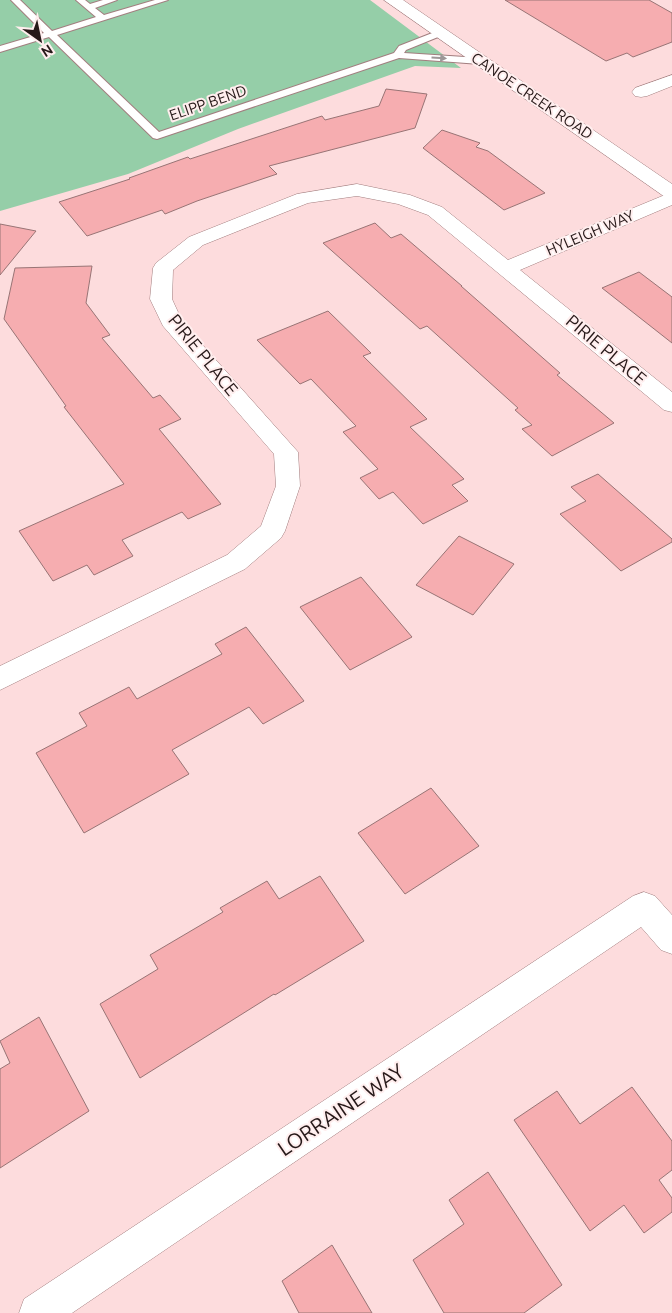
<svg xmlns="http://www.w3.org/2000/svg" width="672" height="1313" viewBox="0 0 672 1313" font-family="Ubuntu,sans-serif">
	<rect width="100%" height="100%" fill="#fddcdd"/>
	<polygon fill="#95cea8" points="0,0 370,0 461,68 415,66 238,129 128,174 0,211"/>
	<g fill="#f6adb0" stroke="#987475">
		<polygon points="505,0 649,0 672,13 672,42 633,57 627,53 606,61"/>
		<polygon points="386,89 427,94 415,128 269,166 277,174 197,201 165,214 162,210 87,236 59,202 130,179 129,178 188,157 190,159 322,116 325,120 379,106"/>
		<polygon points="442,130 480,143 476,147 488,151 545,193 504,210 423,148"/>
		<polygon points="375,223 391,238 401,234 462,286 461,286 560,373 557,375 614,423 552,456 522,429 532,425 515,410 518,408 427,326 420,329 323,243"/>
		<polygon points="0,224 36,231 0,275"/>
		<polygon points="92,266 86,303 110,335 102,338 153,398 160,395 181,419 159,429 221,504 188,519 182,512 122,540 133,556 94,575 87,565 53,581 19,531 124,484 64,407 66,406 4,319 15,268"/>
		<polygon points="639,272 672,297 672,343 602,288"/>
		<polygon points="328,311 371,353 363,356 427,419 410,427 464,479 452,485 468,501 423,524 393,492 379,499 360,478 378,469 343,432 356,426 311,379 300,384 257,340"/>
		<polygon points="598,474 672,539 672,542 621,571 560,514 586,501 571,487"/>
		<polygon points="459,536 514,564 473,615 416,585"/>
		<polygon points="361,577 412,637 350,670 300,607"/>
		<polygon points="246,627 304,701 263,724 249,707 172,750 189,774 84,833 36,753 87,726 79,713 129,687 137,699 222,654 215,644"/>
		<polygon points="431,788 479,846 405,894 358,833"/>
		<polygon points="320,876 364,941 275,995 274,994 140,1078 100,1004 158,969 150,955 223,912 220,908 267,881 279,899"/>
		<polygon points="39,1017 89,1111 0,1168 0,1069 10,1063 0,1041"/>
		<polygon points="632,1087 672,1141 672,1170 659,1180 672,1198 672,1212 644,1233 624,1205 590,1231 514,1120 557,1091 580,1124"/>
		<polygon points="488,1172 562,1285 524,1313 444,1313 413,1260 464,1224 449,1200"/>
		<polygon points="332,1245 372,1313 299,1313 282,1281"/>
	</g>
	<g fill="none" stroke-linecap="round" stroke-linejoin="round">
		<g stroke="#a27e7f" stroke-width="2">
			<polygon id="service" points="11,0 20,0 52,31 96,17 76,0 85,0 90,4 103,0 117,0 95,8 104,15 155,0 168,0 57,35 159,132 394,53 399,46 440,30 443,31 443,35 406,50 404,53 480,58 485,61 480,64 399,58 157,139 153,138 49,37 0,52 0,46 44,33"/>
		</g>
		<g stroke="#a27e7f" stroke-width="1">
			<g id="minor">
				<polygon points="672,75 672,86 647,96 641,97 635,96 632,92 635,88"/>
				<polygon points="357,184 410,195 442,207 508,260 672,192 672,205 520,270 672,392 672,412 664,410 428,215 398,204 357,196 308,203 203,245 173,270 172,299 183,323 298,452 300,486 285,531 281,538 245,569 0,690 0,666 227,555 261,526 276,486 274,454 163,326 150,299 153,268 156,263 189,237 297,194"/>
				<polygon points="644,892 655,896 672,915 672,954 661,950 641,927 72,1313 19,1313 24,1299 633,896"/>
			</g>
		</g>
		<g stroke="#a27e7f" stroke-width="1">
			<polygon id="secondary" points="384,0 403,0 672,184 672,199 665,197"/>
		</g>
		<use href="#service" fill="#fff" fill-rule="evenodd"/>
		<use href="#minor" fill="#fff" fill-rule="evenodd"/>
		<use href="#secondary" fill="#fff" fill-rule="evenodd"/>
	</g>
	<defs><path id="oneway-solid" d="M-6-.8H1V-3.2L6.5 0L1 3.2V.8H-6Z" transform="scale(1.25)"/></defs>
	<use fill="#9d9797" href="#oneway-solid" transform="translate(439 58) rotate(4)"/>
	<g text-anchor="middle" stroke-width="4" stroke-linejoin="round" paint-order="stroke">
		<g font-size="15" fill="#261818" stroke="#fee">
			<text transform="translate(532 96) rotate(34)" y="5">CANOE CREEK ROAD</text>
			<text transform="translate(208 103) rotate(-19)" y="5">ELIPP BEND</text>
			<text transform="translate(590 233) rotate(-23)" y="5">HYLEIGH WAY</text>
		</g>
		<g font-size="18" fill="#261818" stroke="#fee">
			<text transform="translate(606 350) rotate(40)" y="6">PIRIE PLACE</text>
			<text transform="translate(203 355) rotate(51)" y="6">PIRIE PLACE</text>
		</g>
		<g font-size="21" fill="#261818" stroke="#fee">
			<text transform="translate(341 1110) rotate(-34)" y="7">LORRAINE WAY</text>
		</g>
	</g>
	<g transform="translate(40 40) rotate(147)" stroke="#ffeeee" stroke-width="4" paint-order="stroke">
	<path d="M0-4L9 19L0 12L-9 19Z" fill="#261818"/>
	<text y="-8" font-size="14" font-weight="bold" text-anchor="middle" fill="#261818">N</text>
	</g>
</svg>
